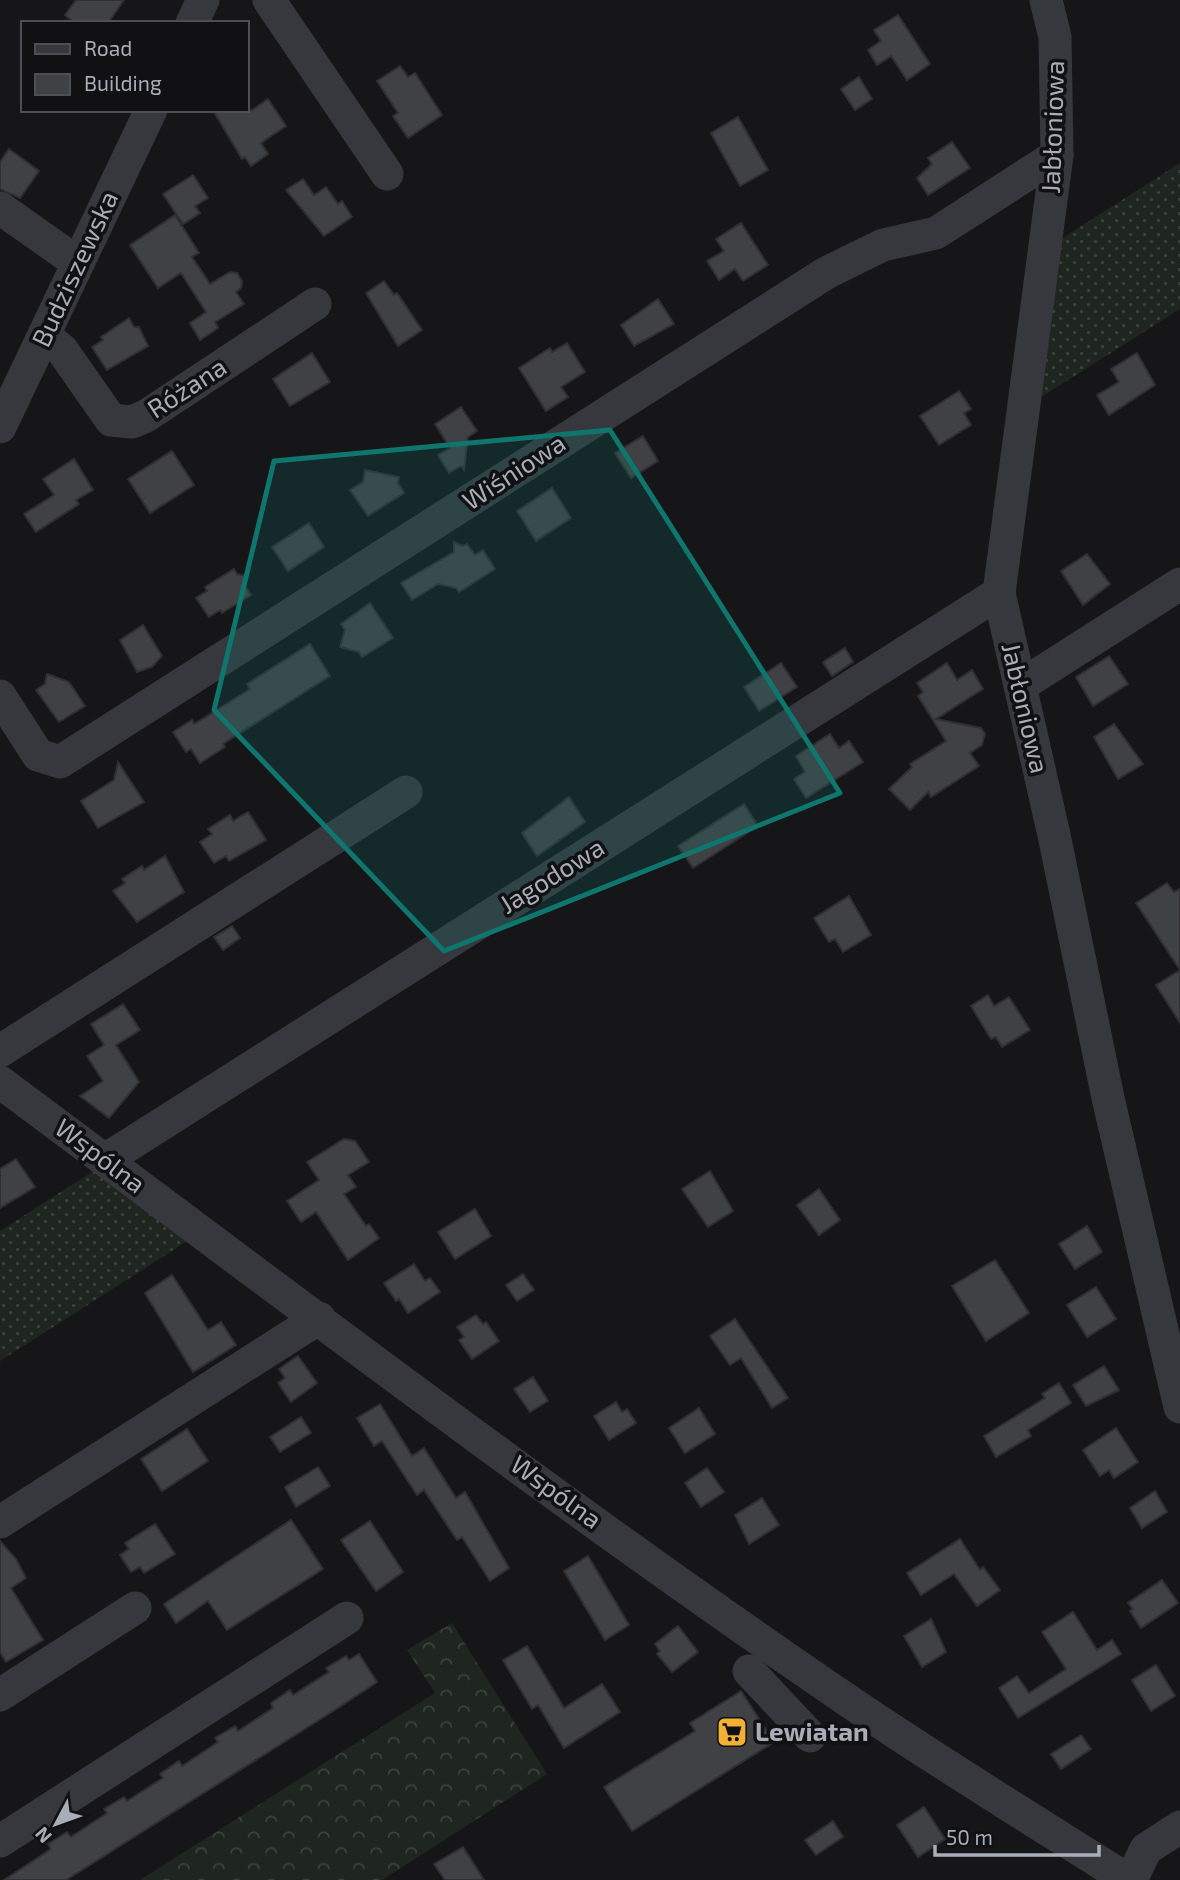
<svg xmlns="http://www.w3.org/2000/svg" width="1180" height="1880" viewBox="0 0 1180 1880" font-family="'Exo 2',sans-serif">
	<defs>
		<pattern id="grass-dots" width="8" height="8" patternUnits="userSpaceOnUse" patternTransform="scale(1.75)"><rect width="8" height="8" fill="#1e261f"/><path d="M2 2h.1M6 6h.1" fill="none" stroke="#3c433d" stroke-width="1.8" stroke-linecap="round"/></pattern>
		<pattern id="forest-crowns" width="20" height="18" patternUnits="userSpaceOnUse" patternTransform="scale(1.75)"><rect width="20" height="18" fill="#1e261f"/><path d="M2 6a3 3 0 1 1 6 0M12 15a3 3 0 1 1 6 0" fill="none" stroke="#3c433d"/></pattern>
	</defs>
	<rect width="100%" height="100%" fill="#161618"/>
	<g fill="url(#grass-dots)">
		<polygon points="1180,163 1180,309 1032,403 1058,241"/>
		<polygon points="95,1170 189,1240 0,1361 0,1231"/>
	</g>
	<polygon fill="url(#forest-crowns)" points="452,1623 547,1774 382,1880 140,1880 435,1693 407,1650"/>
	<g fill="#404145" stroke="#303034" stroke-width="2">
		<polygon points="76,0 124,0 108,23 75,23 65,15"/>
		<polygon points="898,15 930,64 907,80 891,56 877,65 868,50 881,41 874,30"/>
		<polygon points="400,66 408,77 415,73 442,115 408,138 393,116 398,113 377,81"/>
		<polygon points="859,77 872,99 855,110 841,89"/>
		<polygon points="268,99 286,126 261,143 268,154 251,166 245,157 242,159 213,110 252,110"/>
		<polygon points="738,117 768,170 740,186 711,133"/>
		<polygon points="952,142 970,168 928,195 917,178 932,164 928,158"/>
		<polygon points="9,149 39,171 20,198 0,189 0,162"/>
		<polygon points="193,175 208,198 195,206 200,213 183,224 163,194"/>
		<polygon points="303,179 314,195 326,187 338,204 342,201 352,217 324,236 286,190"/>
		<polygon points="175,215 199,253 192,257 210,284 230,272 237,273 242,281 241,288 236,292 244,304 215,322 218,328 200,340 190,323 206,312 181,273 158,288 130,245"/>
		<polygon points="741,223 768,265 743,281 735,269 719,280 707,261 724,251 716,239"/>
		<polygon points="384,281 394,295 397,293 422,330 398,346 366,293"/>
		<polygon points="658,299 674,324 634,346 621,325"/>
		<polygon points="129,318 134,327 139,327 148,346 107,370 92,347 103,340 101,337"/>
		<polygon points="567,343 585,372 561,387 568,397 546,411 519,368 550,348 552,352"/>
		<polygon points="312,353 330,382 290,406 273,379"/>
		<polygon points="1137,353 1155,385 1109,415 1097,395 1119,382 1111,369"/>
		<polygon points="959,391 971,409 964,413 971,425 939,445 920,416"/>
		<polygon points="461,407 477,431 468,437 464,470 461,466 449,473 438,455 450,448 435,424"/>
		<polygon points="643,436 658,461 631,478 615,453"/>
		<polygon points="172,451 194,485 150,513 128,479"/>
		<polygon points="74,459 93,490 76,500 79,504 36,532 24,514 54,495 43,479"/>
		<polygon points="365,470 399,477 398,483 404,493 368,516 350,490 363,482"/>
		<polygon points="552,488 571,518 536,541 517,511"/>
		<polygon points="309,523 324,547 288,571 272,547"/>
		<polygon points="454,542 463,546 467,544 475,555 483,550 495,569 459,592 456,588 438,584 412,600 401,583 454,552"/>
		<polygon points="1087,554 1110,584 1083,605 1061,571"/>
		<polygon points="234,569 237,574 246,576 244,584 251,595 222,613 220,610 209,617 196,598 207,591 205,587"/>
		<polygon points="370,603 393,638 362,657 359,652 340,647 345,630 341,624"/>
		<polygon points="143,625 162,656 152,667 137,672 120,640"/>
		<polygon points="310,644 330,676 223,744 225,747 200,763 191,749 186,752 173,732 192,720 194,724 250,689 247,684"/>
		<polygon points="845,648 853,662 832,676 823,662"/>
		<polygon points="1109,656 1128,684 1093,706 1076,677"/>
		<polygon points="781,663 797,687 759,711 744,687"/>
		<polygon points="947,663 957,680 972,670 983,689 936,719 981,728 985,734 982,745 970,753 979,766 931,797 928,792 910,810 889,789 912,767 910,764 946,741 918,696 923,692 917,683"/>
		<polygon points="47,674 69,682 85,706 59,722 36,690 45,684"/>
		<polygon points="1114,724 1143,764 1118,779 1094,737"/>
		<polygon points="830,734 839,748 849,741 863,762 806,798 794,779 805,772 796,756"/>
		<polygon points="118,762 144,802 98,828 81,801 114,780"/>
		<polygon points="569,797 585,822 537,856 522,833"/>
		<polygon points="744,804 758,826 693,868 678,846"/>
		<polygon points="248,812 266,840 229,861 226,856 214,863 200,842 212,834 208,829 230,815 233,821"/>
		<polygon points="165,856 184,892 137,922 113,891 125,883 122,879 142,866 144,870"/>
		<polygon points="1167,883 1174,892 1180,889 1180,1023 1156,985 1180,970 1136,903"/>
		<polygon points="849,896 871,935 843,952 835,939 829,942 814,918"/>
		<polygon points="232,926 240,938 223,950 214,937"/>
		<polygon points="988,995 994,1006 1009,997 1030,1030 1002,1047 996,1037 991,1039 971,1006"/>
		<polygon points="123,1004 140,1030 116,1045 139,1082 109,1118 80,1096 103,1081 87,1056 104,1045 91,1024"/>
		<polygon points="344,1139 355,1141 369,1162 348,1175 356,1187 344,1194 366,1226 369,1224 379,1238 348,1260 316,1212 301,1222 287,1201 319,1180 307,1162"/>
		<polygon points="16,1159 35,1187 0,1208 0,1169"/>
		<polygon points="710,1171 733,1211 708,1227 682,1189"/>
		<polygon points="819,1189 840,1220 819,1235 797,1205"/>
		<polygon points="475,1209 491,1236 455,1259 438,1232"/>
		<polygon points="1087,1226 1102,1252 1075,1269 1059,1244"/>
		<polygon points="995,1260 1029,1313 986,1341 952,1286"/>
		<polygon points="414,1264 425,1281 430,1278 440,1292 408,1313 399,1299 396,1301 384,1283"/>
		<polygon points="523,1274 534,1290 517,1301 506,1285"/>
		<polygon points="172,1275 208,1330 221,1322 236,1345 193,1372 145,1293"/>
		<polygon points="1096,1287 1116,1319 1087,1337 1067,1305"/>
		<polygon points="476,1315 483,1324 486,1322 499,1341 472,1359 459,1340 464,1337 457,1327"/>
		<polygon points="735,1319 788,1398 772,1408 741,1358 730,1365 710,1336"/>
		<polygon points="298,1356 317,1383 291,1402 278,1383 285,1378 279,1369"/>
		<polygon points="1104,1366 1119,1390 1086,1406 1073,1385"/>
		<polygon points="533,1377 548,1401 530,1412 514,1389"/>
		<polygon points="1059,1383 1071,1403 1028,1430 1031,1436 996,1457 984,1436 1045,1398 1042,1394"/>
		<polygon points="616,1402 622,1412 627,1409 636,1423 609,1440 594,1416"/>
		<polygon points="380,1404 412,1456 424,1448 456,1498 465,1492 509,1568 490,1581 462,1537 457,1540 424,1490 417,1495 382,1441 374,1446 357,1418"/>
		<polygon points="699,1408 715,1434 685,1453 669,1428"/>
		<polygon points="301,1417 311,1433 280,1452 270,1437"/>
		<polygon points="1116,1428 1138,1462 1114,1478 1109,1470 1100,1476 1083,1450"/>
		<polygon points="187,1429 208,1461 162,1491 141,1459"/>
		<polygon points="318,1467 330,1486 296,1507 285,1487"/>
		<polygon points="707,1468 724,1492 701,1507 685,1483"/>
		<polygon points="1155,1491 1167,1512 1142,1528 1130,1508"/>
		<polygon points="762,1498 779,1525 749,1544 735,1515"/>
		<polygon points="291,1520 323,1569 227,1630 208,1601 176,1623 164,1604"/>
		<polygon points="370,1521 403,1572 376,1591 341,1540"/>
		<polygon points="155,1524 175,1554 144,1573 140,1567 131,1572 120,1555 129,1549 125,1543"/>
		<polygon points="960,1539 980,1570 983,1567 1000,1590 977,1606 954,1574 921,1595 907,1573"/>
		<polygon points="0,1541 16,1559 26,1578 11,1588 43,1640 6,1662 0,1652"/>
		<polygon points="588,1556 629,1625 605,1640 564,1571"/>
		<polygon points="1162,1580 1178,1603 1141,1628 1130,1611 1133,1609 1128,1603"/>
		<polygon points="1073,1612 1097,1650 1112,1640 1121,1654 1018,1718 999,1688 1017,1676 1029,1693 1066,1669 1042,1632"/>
		<polygon points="931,1619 946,1652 922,1667 904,1636"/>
		<polygon points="678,1626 698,1652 672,1672 657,1654 660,1651 655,1644"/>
		<polygon points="527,1646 564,1708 602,1684 620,1712 564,1748 538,1705 532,1709 503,1660"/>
		<polygon points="359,1654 377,1682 338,1708 66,1880 4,1880 51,1849 48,1844 67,1832 71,1837 107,1813 104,1809 124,1797 127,1801 163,1778 160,1774 179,1761 182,1766 218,1742 215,1738 235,1726 238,1731 273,1708 271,1703 290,1690 293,1695 329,1672 326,1668 346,1656 349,1660"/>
		<polygon points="1156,1665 1175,1696 1151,1711 1132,1680"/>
		<polygon points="741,1691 774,1742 632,1831 604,1787 695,1731 690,1723"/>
		<polygon points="1081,1735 1091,1749 1061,1769 1051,1754"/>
		<polygon points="924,1807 945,1839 918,1857 897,1825"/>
		<polygon points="833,1821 843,1837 816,1855 805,1840"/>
		<polygon points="463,1847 484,1880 445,1880 434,1864"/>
	</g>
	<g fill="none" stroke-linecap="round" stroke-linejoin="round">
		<g stroke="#37383d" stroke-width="33">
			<polyline points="269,0 387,174"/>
			<polyline points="1046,0 1055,37 1057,155 999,593 1054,835 1108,1098 1180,1407"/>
			<polyline points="192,23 203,0"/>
			<polyline points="0,208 78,263"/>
			<polyline points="44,335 62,350 111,420 132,422 146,416 315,304"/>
			<polyline points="0,427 151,110"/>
			<polyline points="1020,686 1180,584"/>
			<polyline points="0,696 38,755 60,762 826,273 883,245 936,233 1057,155"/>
			<polyline points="0,1051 406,792"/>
			<path d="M0,1082C282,1292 562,1506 853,1704C943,1765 1036,1822 1128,1880"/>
			<polyline points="105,1160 999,593"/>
			<polyline points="0,1522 319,1318"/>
			<polyline points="749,1671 810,1736"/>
			<polyline points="0,1695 135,1608"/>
			<polyline points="0,1841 347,1618"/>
			<polyline points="1131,1880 1146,1849 1180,1827"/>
		</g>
	</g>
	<path fill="#0f766e" fill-opacity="0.2" stroke="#0f766e" stroke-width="5" stroke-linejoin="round" d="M610,430L840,793L444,951L214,710L274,461Z"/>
	<defs>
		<g id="supermarket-square" transform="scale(1.575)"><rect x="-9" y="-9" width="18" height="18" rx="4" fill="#f2b134" stroke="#111113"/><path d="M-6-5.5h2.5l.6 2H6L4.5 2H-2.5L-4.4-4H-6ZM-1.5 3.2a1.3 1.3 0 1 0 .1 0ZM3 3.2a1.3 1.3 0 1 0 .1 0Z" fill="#111"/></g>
	</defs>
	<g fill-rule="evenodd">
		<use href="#supermarket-square" x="732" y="1732"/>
	</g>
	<g text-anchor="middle" stroke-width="7" stroke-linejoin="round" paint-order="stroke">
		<g font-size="26" fill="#a8adb8" stroke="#111113">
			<text transform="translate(1053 127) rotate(-88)" y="9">Jabłoniowa</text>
			<text transform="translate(75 269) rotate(-65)" y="9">Budziszewska</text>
			<text transform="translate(187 388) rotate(-33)" y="9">Różana</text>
			<text transform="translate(514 472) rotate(-33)" y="9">Wiśniowa</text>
			<text transform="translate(1025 708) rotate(77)" y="9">Jabłoniowa</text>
			<text transform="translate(552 876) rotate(-32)" y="9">Jagodowa</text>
			<text transform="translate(100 1156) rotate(37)" y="9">Wspólna</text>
			<text transform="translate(556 1492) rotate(36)" y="9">Wspólna</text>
		</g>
		<g font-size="26" font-weight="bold" fill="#a8adb8" stroke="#111113" text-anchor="start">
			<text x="755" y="1741">Lewiatan</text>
		</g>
	</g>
	<rect x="21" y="21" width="228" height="91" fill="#111113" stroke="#4d4f55" stroke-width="2"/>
	<rect x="35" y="44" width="35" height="10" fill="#37383d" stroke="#4d4f55" stroke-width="2"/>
	<text x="84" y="56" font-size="21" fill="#a8adb8">Road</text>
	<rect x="35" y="74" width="35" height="21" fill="#404145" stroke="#4d4f55" stroke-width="2"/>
	<text x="84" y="91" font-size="21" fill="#a8adb8">Building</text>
	<g transform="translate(56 1824) rotate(229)" stroke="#111113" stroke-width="5" paint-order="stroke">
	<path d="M0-5L12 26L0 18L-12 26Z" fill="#a8adb8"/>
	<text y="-10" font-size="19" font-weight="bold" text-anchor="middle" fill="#a8adb8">N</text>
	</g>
	<path d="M935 1845v10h164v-10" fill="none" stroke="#a8adb8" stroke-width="3.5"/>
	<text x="946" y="1845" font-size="21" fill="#a8adb8" stroke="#111113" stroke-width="5" paint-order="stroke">50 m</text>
</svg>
